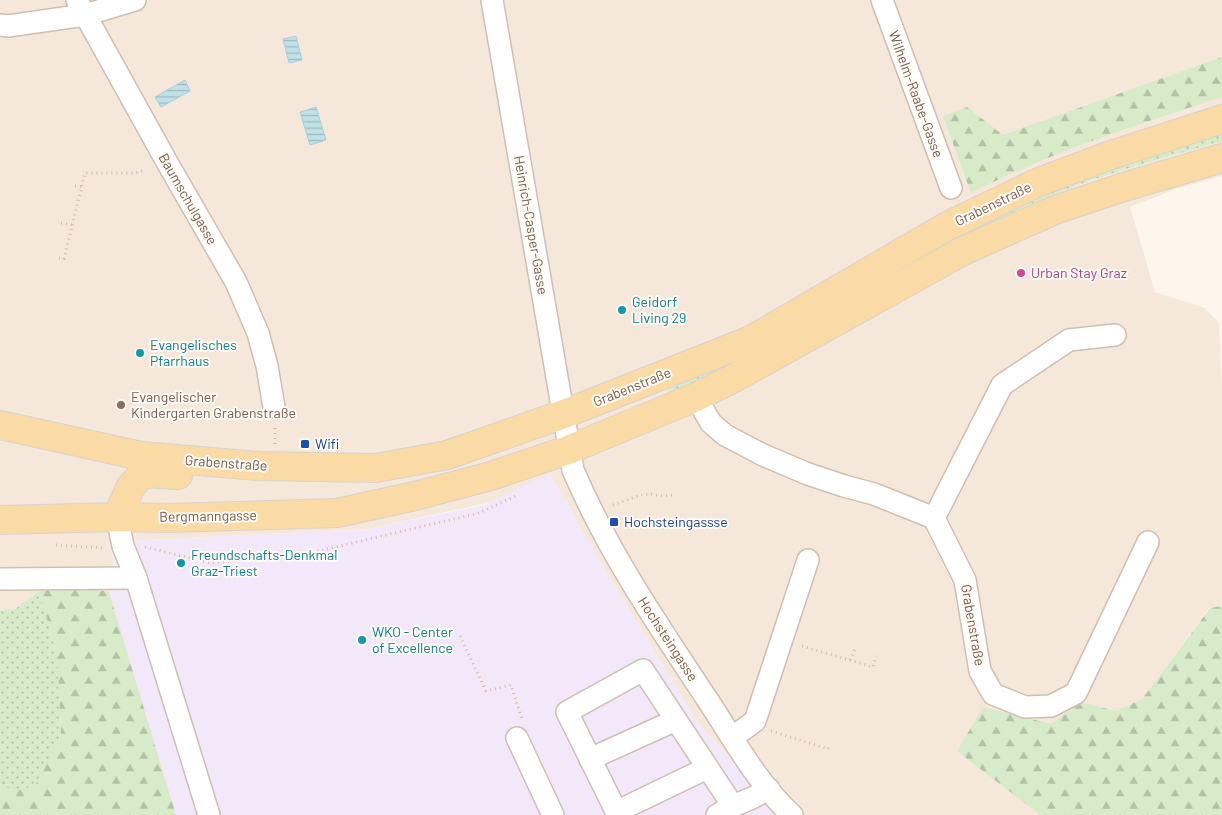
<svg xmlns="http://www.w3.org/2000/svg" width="1222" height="815" viewBox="0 0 1222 815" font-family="Barlow,sans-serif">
	<defs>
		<pattern id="grass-dots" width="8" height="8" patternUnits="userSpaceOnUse" patternTransform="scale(1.25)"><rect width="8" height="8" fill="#d7ebc9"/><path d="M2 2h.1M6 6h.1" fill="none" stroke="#b3c2a5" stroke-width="1.8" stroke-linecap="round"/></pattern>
		<pattern id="forest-firs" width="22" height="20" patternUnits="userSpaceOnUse" patternTransform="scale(1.25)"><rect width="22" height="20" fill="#d7ebc9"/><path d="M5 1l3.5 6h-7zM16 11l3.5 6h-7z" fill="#b3c2a5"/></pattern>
		<pattern id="water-rules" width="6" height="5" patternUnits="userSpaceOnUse" patternTransform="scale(1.25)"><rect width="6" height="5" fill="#bfe1e7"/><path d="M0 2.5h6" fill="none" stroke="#a0babd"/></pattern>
	</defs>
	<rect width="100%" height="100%" fill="#fdf6ec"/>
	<polygon fill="#f5e8da" points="0,0 1222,0 1222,176 1173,190 1130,207 1155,292 1205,308 1219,323 1222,389 1222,606 1209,608 1142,699 1116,711 1081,702 1052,724 958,751 1040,815 779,815 696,720 588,542 563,496 492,502 368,529 108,542 119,579 109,592 65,584 39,591 15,609 0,610"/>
	<polygon fill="#f3e8fa" points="550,473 588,542 696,720 779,815 0,815 0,610 15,609 39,591 65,584 109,592 119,579 108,542 368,529 484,505"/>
	<g fill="url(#grass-dots)">
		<path d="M1222,133V141C1153,161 1083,179 1018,210C935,250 857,300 776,345C742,364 706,379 671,396L668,390L730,361L950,236L1016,204L1133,160Z"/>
		<polygon points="39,591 57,654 61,733 36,786 10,793 0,774 0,610 15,609"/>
	</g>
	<g fill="url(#forest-firs)">
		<path d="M1222,57V97C1137,125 1050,152 971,193L943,116L967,107L1003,135Z"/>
		<polygon points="65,584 109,592 176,815 0,815 0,774 10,792 35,786 61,733 57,654 39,591"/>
		<polygon points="1222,606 1222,815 1040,815 957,751 983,707 1051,724 1081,702 1116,711 1142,699 1210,608"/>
	</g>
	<g fill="url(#water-rules)" stroke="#a5d1d9">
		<polygon points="296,36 302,60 289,63 283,39"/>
		<polygon points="185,80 190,91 161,107 155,97"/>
		<polygon points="316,107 326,140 310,145 300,112"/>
	</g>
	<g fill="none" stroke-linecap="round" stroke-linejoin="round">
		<g stroke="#d0bfb0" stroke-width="24">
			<g id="minor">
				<polyline points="77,0 168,164 236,282 258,333 267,366 274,407"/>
				<path d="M492,0L573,470C608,552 658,625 707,699C733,738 757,783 792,815"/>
				<polyline points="882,0 951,188"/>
				<polyline points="0,25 8,26 85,15 135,0"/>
				<polyline points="696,397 711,423 725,435 763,455 808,474 844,486 874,494 934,518 965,580 980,671 993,694 1025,707 1051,706 1076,693 1148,542"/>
				<polyline points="117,517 123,546 136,578 209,815"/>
				<polyline points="934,518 1002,385 1069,340 1115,335"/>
				<polyline points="0,579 136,578"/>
				<polyline points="733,737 755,721 808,560"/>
				<polyline points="517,738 553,815"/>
				<polyline points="590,759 676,720"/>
				<polyline points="616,812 707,768"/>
				<polyline points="618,815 567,712 643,670 733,806 752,798 769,789"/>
				<polyline points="717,815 733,806"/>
			</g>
		</g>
		<g stroke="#d9d2cd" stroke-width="30">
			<g id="major">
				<polyline points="0,425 141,456 258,466 376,468 447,455 564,414 751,340 949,225 1039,182 1105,157 1222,119"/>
				<polyline points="117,517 131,486 144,473 178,475"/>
				<polyline points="0,520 117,517 167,518 337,513 415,496 491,476 568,450 696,397 736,377 963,251 1055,210 1124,187 1222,158"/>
			</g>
		</g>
		<g stroke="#d8b9a5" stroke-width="3" stroke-dasharray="1 4" stroke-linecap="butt">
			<polyline points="75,186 82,187"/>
			<polyline points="61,223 73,225"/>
			<polyline points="59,258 64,259 85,173 134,173 142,171"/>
			<polyline points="275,444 275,427"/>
			<polyline points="613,505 641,495 651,494 660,496 672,495"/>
			<polyline points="56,545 102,548"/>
			<polyline points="145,547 211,563 306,554 479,513 518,495"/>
			<polyline points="460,636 486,691 511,685 522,719"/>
			<polyline points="802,646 873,667 876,656"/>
			<polyline points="850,660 855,649"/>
			<polyline points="771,731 828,749 829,746"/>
		</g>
		<use href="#minor" stroke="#fff" stroke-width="21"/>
		<use href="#major" stroke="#fadba6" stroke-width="28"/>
	</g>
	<circle fill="#d1479c" stroke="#fffaf3" stroke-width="2" cx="1021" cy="273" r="5"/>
	<g fill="#0f9aa8" stroke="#fffaf3" stroke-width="2">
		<circle cx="622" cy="310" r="5"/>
		<circle cx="140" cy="353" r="5"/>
		<circle cx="181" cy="563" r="5"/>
		<circle cx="362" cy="640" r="5"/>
	</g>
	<circle fill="#8d6e63" stroke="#fffaf3" stroke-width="2" cx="121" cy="405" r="5"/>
	<g fill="#1a4fb4" stroke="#fffaf3" stroke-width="2">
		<rect x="300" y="439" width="10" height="10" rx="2.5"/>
		<rect x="609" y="517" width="10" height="10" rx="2.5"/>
	</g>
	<g text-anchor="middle" stroke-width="4" stroke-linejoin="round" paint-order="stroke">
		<g font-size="14" fill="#795d4d" stroke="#fffaf3">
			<text transform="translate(916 94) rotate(70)" y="5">Wilhelm-Raabe-Gasse</text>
			<text transform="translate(188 199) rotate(60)" y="5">Baumschulgasse</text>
			<text transform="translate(993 204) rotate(-26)" y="5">Grabenstraße</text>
			<text transform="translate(531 225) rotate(80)" y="5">Heinrich-Casper-Gasse</text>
			<text transform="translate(632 387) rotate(-22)" y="5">Grabenstraße</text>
			<text transform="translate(226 463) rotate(4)" y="5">Grabenstraße</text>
			<text transform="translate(208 516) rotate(-1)" y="5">Bergmanngasse</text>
			<text transform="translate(973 625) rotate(80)" y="5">Grabenstraße</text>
			<text transform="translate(668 639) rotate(57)" y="5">Hochsteingasse</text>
		</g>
		<g font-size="14" fill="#b23c85" stroke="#fffaf3" text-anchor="start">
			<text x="1031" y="278">Urban Stay Graz</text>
		</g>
		<g font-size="14" fill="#0d838f" stroke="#fffaf3" text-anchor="start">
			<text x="632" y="307">Geidorf<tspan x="632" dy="16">Living 29</tspan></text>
			<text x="150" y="350">Evangelisches<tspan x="150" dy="16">Pfarrhaus</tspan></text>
			<text x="191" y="560">Freundschafts-Denkmal<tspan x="191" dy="16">Graz-Triest</tspan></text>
			<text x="372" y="637">WKO - Center<tspan x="372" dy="16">of Excellence</tspan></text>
		</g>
		<g font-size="14" fill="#785e54" stroke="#fffaf3" text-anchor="start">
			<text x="131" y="402">Evangelischer<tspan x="131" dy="16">Kindergarten Grabenstraße</tspan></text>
		</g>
		<g font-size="14" fill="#164399" stroke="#fffaf3" text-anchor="start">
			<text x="315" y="449">Wifi</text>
			<text x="624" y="527">Hochsteingassse</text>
		</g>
	</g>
</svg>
